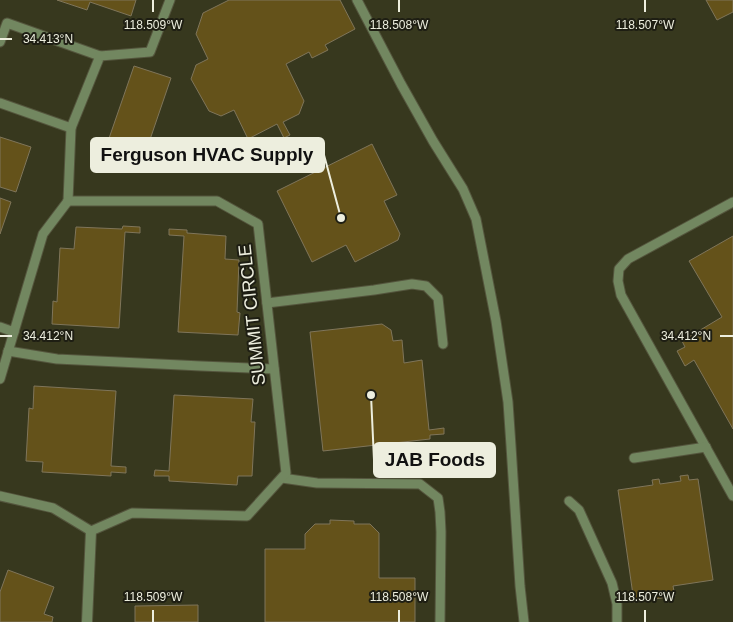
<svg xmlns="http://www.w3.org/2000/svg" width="733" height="622" viewBox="0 0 733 622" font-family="Helvetica,sans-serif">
	<rect width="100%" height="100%" fill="#37381e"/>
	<g fill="#64521a" stroke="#7f755a">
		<polygon points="57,0 136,0 131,16 90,2 87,10"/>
		<polygon points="229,0 340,0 355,29 325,45 328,50 312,58 309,52 286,64 304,101 299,114 283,122 290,135 284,138 277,124 248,139 234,110 221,116 209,111 191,79 196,65 208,59 196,34 203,13"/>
		<polygon points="706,0 733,0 733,12 717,20"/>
		<polygon points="134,66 171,78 143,160 106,147"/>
		<polygon points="0,137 31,147 16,192 0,187"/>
		<polygon points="372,144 397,195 384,201 400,234 398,240 355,262 346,245 312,262 277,191"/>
		<polygon points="0,198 11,202 0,234"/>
		<polygon points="123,226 140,227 140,233 125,232 119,328 52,324 53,301 57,302 60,248 74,249 76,227 122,229"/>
		<polygon points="169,229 187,230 187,233 226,236 225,259 239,260 237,312 240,313 238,335 178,332 184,236 169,235"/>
		<polygon points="733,236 733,429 694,360 685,366 677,351 685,347 682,341 722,317 689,261"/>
		<polygon points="382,324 391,330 393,341 402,340 404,363 422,360 429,430 444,428 444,434 430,435 430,439 323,451 310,332"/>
		<polygon points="34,386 116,391 111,466 126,467 126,473 111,472 111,476 42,472 43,462 26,461 29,408 33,409"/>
		<polygon points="174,395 253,399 251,422 255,422 252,476 238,476 237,485 169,481 169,476 154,476 155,470 169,471"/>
		<polygon points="688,475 689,480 698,479 713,580 673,586 675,596 634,602 618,490 653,485 652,480 659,479 660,484 681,481 680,476"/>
		<polygon points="330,520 354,521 354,524 370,524 379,533 379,578 415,578 415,622 265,622 265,549 305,549 305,534 315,524 330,524"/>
		<polygon points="8,570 54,587 44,614 53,617 52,622 0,622 0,592"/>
		<polygon points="198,605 198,622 135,622 135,606"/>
	</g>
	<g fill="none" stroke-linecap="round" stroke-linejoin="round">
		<g stroke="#54553d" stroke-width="11">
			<g id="service">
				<polyline points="357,0 401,84 433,141 463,189 476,219 496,321 508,402 511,446 520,586 524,622"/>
				<polyline points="0,42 7,23 100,56"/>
				<polyline points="0,103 71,128"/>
				<polyline points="68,201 71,128 100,56 150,52 170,0"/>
				<polyline points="733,202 628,259 619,269 618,281 621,295 733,496"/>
				<polyline points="267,303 374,290 412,284 426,286 438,298 443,344"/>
				<polyline points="0,327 14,332"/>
				<polyline points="8,351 57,359 201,366 274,369"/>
				<polyline points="0,379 43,234 68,201"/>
				<polyline points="634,458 706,447"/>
				<polyline points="282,478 317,483 420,484 438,498 440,512 441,532 440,622"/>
				<polyline points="0,496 53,508 91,531 132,513 247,516 286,473 258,224 217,201 68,201"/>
				<polyline points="569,501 579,510 612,583 617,604 617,622"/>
			</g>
		</g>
		<g stroke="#54553d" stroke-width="12">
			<polyline id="minor" points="87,622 91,531"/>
		</g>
		<use href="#service" stroke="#728760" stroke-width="9"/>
		<use href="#minor" stroke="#728760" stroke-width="10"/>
	</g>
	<path fill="none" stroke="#edeede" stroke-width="2" d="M153,0V12M399,0V12M645,0V12M0,39H12M0,336H12M720,336H733M153,610V622M399,610V622M645,610V622"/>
	<g text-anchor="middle" stroke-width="4" stroke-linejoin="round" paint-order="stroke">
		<g font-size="18" fill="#edeede" stroke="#1e1e13">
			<text transform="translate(252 315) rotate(-96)" y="6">SUMMIT CIRCLE</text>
		</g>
	</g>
	<g font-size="12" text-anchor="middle" fill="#edeede" stroke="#1e1e13" stroke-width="4" stroke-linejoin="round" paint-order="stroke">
		<text x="153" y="29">118.509°W</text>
		<text x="399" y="29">118.508°W</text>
		<text x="645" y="29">118.507°W</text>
		<text x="48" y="43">34.413°N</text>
		<text x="48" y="340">34.412°N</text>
		<text x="686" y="340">34.412°N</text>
		<text x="153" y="601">118.509°W</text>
		<text x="399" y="601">118.508°W</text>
		<text x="645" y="601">118.507°W</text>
	</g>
	<path fill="none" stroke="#edeede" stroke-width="2" d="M341 218L324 155M371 395L374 460"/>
	<g fill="#edeede" stroke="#1e1e13" stroke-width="2">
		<circle cx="341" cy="218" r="5"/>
		<circle cx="371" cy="395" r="5"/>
	</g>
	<g fill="#edeede" stroke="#edeede" stroke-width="2">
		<rect x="91" y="138" width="233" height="34" rx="5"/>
		<rect x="374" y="443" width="121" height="34" rx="5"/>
	</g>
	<g font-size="19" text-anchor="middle" font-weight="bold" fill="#111">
		<text x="207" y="161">Ferguson HVAC Supply</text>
		<text x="435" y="466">JAB Foods</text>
	</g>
</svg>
